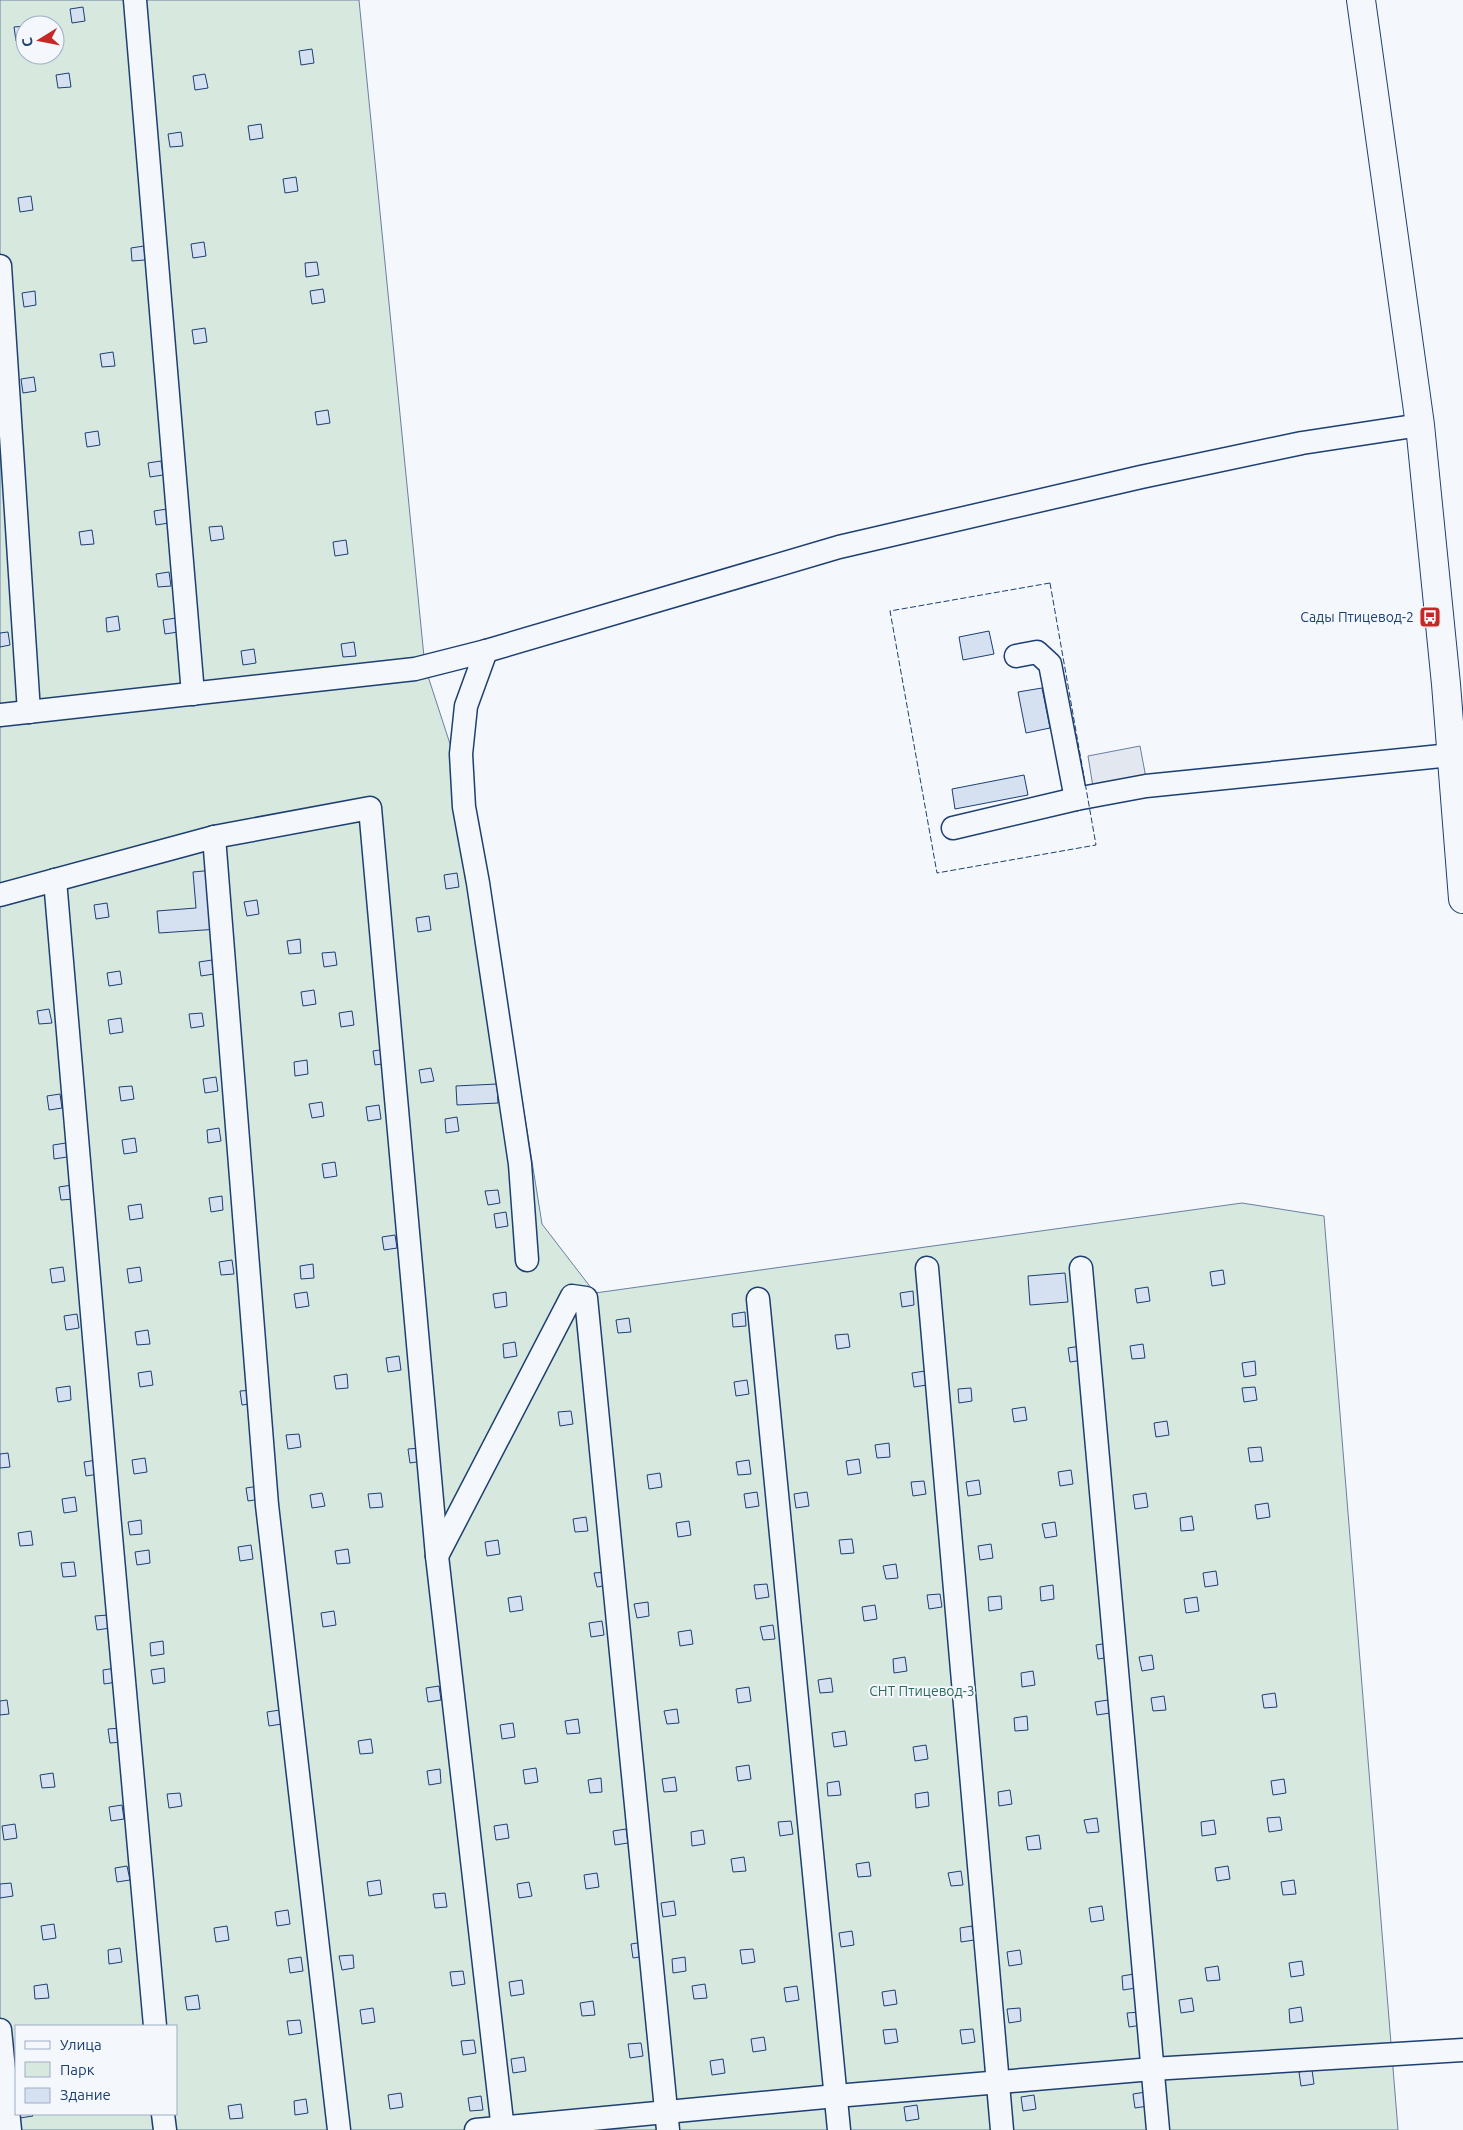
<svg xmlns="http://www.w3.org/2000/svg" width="1463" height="2130" viewBox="0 0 1463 2130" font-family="Ubuntu,sans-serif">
	<rect width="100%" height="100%" fill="#f4f7fb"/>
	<path fill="#d7e8df" stroke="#687fa3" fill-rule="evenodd" d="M0,0H359L425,667L480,836L542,1224L595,1293L1242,1203L1324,1216L1398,2130H0ZM25,25H55V55H25ZM16,2026H176V2114H16Z"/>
	<polygon fill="#e3e8f0" stroke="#687fa3" points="1140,746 1146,778 1093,787 1088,756"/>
	<g fill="#d5e0f0" stroke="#1d3f73">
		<polygon points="83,7 85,21 72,23 70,9"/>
		<polygon points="25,26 25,40 16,41 14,27"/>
		<polygon points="312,49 314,63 301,65 299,51"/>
		<polygon points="69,73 71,87 58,88 56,75"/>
		<polygon points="205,74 208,88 195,90 193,76"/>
		<polygon points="261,124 263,138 250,140 248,126"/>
		<polygon points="181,132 183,146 170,147 168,134"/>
		<polygon points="296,177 298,191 285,193 283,179"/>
		<polygon points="31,196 33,210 20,212 18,198"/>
		<polygon points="204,242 206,256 193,258 191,244"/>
		<polygon points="144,246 145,260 132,261 131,248"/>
		<polygon points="317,262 319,275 306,277 305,263"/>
		<polygon points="323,289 325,302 312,304 310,291"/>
		<polygon points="35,291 36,305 24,307 22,293"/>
		<polygon points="205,328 207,342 194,344 192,330"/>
		<polygon points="113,352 115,366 102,367 100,354"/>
		<polygon points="34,377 36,391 23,393 21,379"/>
		<polygon points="328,410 330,423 317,425 315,412"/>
		<polygon points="98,431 100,445 87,447 85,433"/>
		<polygon points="161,461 163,475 150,477 148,463"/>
		<polygon points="167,509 169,523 156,525 154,511"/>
		<polygon points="222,526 224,539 211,541 209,527"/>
		<polygon points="92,530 94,544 81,545 79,532"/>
		<polygon points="346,540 348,554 335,556 333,542"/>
		<polygon points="169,572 171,586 158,587 156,574"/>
		<polygon points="118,616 120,630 107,632 106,618"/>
		<polygon points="176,618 178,632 165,634 163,620"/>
		<polygon points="989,631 994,654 963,660 959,637"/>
		<polygon points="8,632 10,645 0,647 0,633"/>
		<polygon points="354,642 356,656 343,657 341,644"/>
		<polygon points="254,649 256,663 243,665 241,651"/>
		<polygon points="1042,688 1050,728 1026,733 1018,692"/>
		<polygon points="1024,775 1028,795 955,809 952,789"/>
		<polygon points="214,870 219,929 159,933 157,911 196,908 193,872"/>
		<polygon points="457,873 459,887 446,889 444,875"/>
		<polygon points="257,900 259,914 247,916 244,902"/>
		<polygon points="107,903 109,917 96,919 94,905"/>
		<polygon points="429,916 431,930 418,932 416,918"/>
		<polygon points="300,939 301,953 289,954 287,941"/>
		<polygon points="335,952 337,965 324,967 322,953"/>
		<polygon points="212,960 214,974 201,976 199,962"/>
		<polygon points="120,971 122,984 109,986 107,973"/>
		<polygon points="314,990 316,1004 303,1006 301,992"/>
		<polygon points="49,1009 52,1023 39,1024 37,1011"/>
		<polygon points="352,1011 354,1025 341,1027 339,1013"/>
		<polygon points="202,1013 204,1026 191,1028 189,1014"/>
		<polygon points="121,1018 123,1032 110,1034 108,1020"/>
		<polygon points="386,1049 388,1063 375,1065 373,1051"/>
		<polygon points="307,1060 308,1074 295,1076 294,1062"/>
		<polygon points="431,1068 434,1081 421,1083 419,1070"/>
		<polygon points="216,1077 218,1091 205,1093 203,1079"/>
		<polygon points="497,1084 498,1103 457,1105 456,1086"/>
		<polygon points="132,1086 134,1099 121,1101 119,1087"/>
		<polygon points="60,1094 62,1108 49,1110 47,1096"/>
		<polygon points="322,1102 324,1116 312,1118 309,1104"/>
		<polygon points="379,1105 381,1119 368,1121 366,1107"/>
		<polygon points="457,1117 459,1131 446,1133 445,1119"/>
		<polygon points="219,1128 221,1141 208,1143 207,1130"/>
		<polygon points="135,1138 137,1152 124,1154 122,1140"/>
		<polygon points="66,1143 67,1157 54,1159 53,1145"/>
		<polygon points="335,1162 337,1176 324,1178 322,1164"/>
		<polygon points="72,1185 74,1199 61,1200 59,1187"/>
		<polygon points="498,1190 500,1203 488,1205 485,1191"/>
		<polygon points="222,1196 223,1210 211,1212 209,1198"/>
		<polygon points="141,1204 143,1218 130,1220 128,1206"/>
		<polygon points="506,1212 508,1226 496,1228 494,1214"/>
		<polygon points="395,1235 397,1248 384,1250 382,1237"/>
		<polygon points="232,1260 234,1274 221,1275 219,1262"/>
		<polygon points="313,1264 314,1278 301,1279 300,1266"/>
		<polygon points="63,1267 65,1281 52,1283 50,1269"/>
		<polygon points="140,1267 142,1281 129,1283 127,1269"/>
		<polygon points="1223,1270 1225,1284 1212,1286 1210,1272"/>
		<polygon points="1065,1273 1068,1302 1030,1305 1028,1276"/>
		<polygon points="1148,1287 1150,1301 1137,1303 1135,1289"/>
		<polygon points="913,1291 914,1305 902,1307 900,1293"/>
		<polygon points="307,1292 309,1306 296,1308 294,1294"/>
		<polygon points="506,1292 507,1306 495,1308 493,1294"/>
		<polygon points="745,1312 746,1326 733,1327 732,1314"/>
		<polygon points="77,1314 79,1328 66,1330 64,1316"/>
		<polygon points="629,1318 631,1332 618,1333 616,1320"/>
		<polygon points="148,1330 150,1344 137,1345 135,1332"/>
		<polygon points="848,1334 850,1347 837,1349 835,1335"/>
		<polygon points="515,1342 517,1356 504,1358 503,1344"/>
		<polygon points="1143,1344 1145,1358 1132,1359 1130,1346"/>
		<polygon points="1081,1346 1083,1360 1070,1362 1068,1348"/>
		<polygon points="399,1356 401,1370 388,1372 386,1358"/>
		<polygon points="1255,1361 1256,1375 1244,1377 1242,1363"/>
		<polygon points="151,1371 153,1385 140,1387 138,1373"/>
		<polygon points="925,1371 927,1385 914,1387 912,1373"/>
		<polygon points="347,1374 348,1388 336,1389 334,1376"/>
		<polygon points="747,1380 749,1394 736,1396 734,1382"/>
		<polygon points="70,1386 71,1400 58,1402 56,1388"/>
		<polygon points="1255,1387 1257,1400 1244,1402 1242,1388"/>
		<polygon points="971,1388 972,1401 959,1403 958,1389"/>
		<polygon points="253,1390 255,1403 242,1405 240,1391"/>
		<polygon points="1025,1407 1027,1420 1014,1422 1012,1409"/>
		<polygon points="571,1411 573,1424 560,1426 558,1412"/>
		<polygon points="1167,1421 1169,1435 1156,1437 1154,1423"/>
		<polygon points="299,1434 301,1447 288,1449 286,1435"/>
		<polygon points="889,1443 890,1457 877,1458 875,1445"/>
		<polygon points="1261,1447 1263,1461 1250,1462 1248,1448"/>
		<polygon points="421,1448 423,1461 410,1463 408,1449"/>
		<polygon points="8,1453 10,1467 0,1468 0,1454"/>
		<polygon points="145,1458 147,1472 134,1474 132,1460"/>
		<polygon points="859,1459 861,1473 848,1475 846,1461"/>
		<polygon points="97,1460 99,1474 86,1476 84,1462"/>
		<polygon points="749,1460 751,1474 738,1475 736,1462"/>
		<polygon points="1071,1470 1073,1484 1060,1486 1058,1472"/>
		<polygon points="660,1473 662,1487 649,1489 647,1475"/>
		<polygon points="979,1480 981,1494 968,1496 966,1482"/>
		<polygon points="924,1481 926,1494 913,1496 911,1482"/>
		<polygon points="259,1486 261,1499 248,1501 246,1488"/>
		<polygon points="757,1492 759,1506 746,1508 744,1494"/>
		<polygon points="807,1492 809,1506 796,1508 794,1494"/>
		<polygon points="322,1493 325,1506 312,1508 310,1495"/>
		<polygon points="381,1493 383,1507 370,1508 368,1494"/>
		<polygon points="1146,1493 1148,1507 1135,1509 1133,1495"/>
		<polygon points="75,1497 77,1511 64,1513 62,1499"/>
		<polygon points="1268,1503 1270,1517 1257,1519 1255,1505"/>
		<polygon points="1192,1516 1194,1530 1181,1531 1180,1518"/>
		<polygon points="586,1517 588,1531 575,1532 573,1519"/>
		<polygon points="141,1520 142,1534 130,1535 128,1522"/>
		<polygon points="689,1521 691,1535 678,1537 676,1523"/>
		<polygon points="1055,1522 1057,1536 1045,1538 1042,1524"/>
		<polygon points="31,1531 33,1545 20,1546 18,1533"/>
		<polygon points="852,1539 854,1553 841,1554 839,1540"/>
		<polygon points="498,1540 500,1554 487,1556 485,1542"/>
		<polygon points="991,1544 993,1558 980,1560 978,1546"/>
		<polygon points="251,1545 253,1559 240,1561 238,1547"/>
		<polygon points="348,1549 350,1563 337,1564 335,1551"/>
		<polygon points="149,1550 150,1563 137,1565 135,1552"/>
		<polygon points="74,1562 76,1576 63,1577 61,1563"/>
		<polygon points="896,1564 898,1578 886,1579 883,1566"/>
		<polygon points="1216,1571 1218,1585 1205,1587 1203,1573"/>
		<polygon points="607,1572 609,1585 597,1587 594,1573"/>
		<polygon points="767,1584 769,1597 756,1599 754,1585"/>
		<polygon points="1053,1585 1054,1599 1041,1601 1040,1587"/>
		<polygon points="940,1594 942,1607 929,1609 927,1595"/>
		<polygon points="521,1596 523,1610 510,1612 508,1598"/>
		<polygon points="1001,1596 1002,1609 989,1611 988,1597"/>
		<polygon points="1197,1597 1199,1611 1186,1613 1184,1599"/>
		<polygon points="648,1602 649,1616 637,1618 634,1604"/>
		<polygon points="875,1605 877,1619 864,1621 862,1607"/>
		<polygon points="334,1611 336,1625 323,1627 321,1613"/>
		<polygon points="108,1615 110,1628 97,1630 95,1616"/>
		<polygon points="602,1621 604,1635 591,1637 589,1623"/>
		<polygon points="773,1625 775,1639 763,1640 760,1627"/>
		<polygon points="691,1630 693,1644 680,1646 678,1632"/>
		<polygon points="163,1641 164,1654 151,1656 150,1643"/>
		<polygon points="1109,1643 1111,1657 1098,1659 1096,1645"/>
		<polygon points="1152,1655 1154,1669 1142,1671 1139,1657"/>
		<polygon points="905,1657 907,1671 894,1673 893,1659"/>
		<polygon points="116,1668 117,1682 104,1684 103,1670"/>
		<polygon points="164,1668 165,1682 153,1684 151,1670"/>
		<polygon points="1033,1671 1035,1685 1022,1687 1021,1673"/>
		<polygon points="831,1678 833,1692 820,1693 818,1680"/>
		<polygon points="439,1686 441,1700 428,1702 426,1688"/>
		<polygon points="749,1687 751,1701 738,1703 736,1689"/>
		<polygon points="1275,1693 1277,1707 1264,1708 1262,1695"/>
		<polygon points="1164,1696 1166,1710 1153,1711 1151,1698"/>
		<polygon points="7,1700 9,1714 0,1715 0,1701"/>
		<polygon points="1108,1700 1110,1713 1097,1715 1095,1702"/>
		<polygon points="677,1709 679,1723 667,1724 664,1711"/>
		<polygon points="280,1710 282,1724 269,1726 267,1712"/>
		<polygon points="1027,1716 1028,1730 1015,1731 1014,1718"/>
		<polygon points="578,1719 580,1733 567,1734 565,1721"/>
		<polygon points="513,1723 515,1737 502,1739 500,1725"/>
		<polygon points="121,1728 123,1742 110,1743 108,1729"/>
		<polygon points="845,1731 847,1745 834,1747 832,1733"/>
		<polygon points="371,1739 373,1753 360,1754 358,1741"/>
		<polygon points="926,1745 928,1759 915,1761 913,1747"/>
		<polygon points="749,1765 751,1779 738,1781 736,1767"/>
		<polygon points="536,1768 538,1782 525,1784 523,1770"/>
		<polygon points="440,1769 441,1783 429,1785 427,1771"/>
		<polygon points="53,1773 55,1787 42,1788 40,1775"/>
		<polygon points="675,1777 677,1791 664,1792 662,1779"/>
		<polygon points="601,1778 602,1792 590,1793 588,1780"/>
		<polygon points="1284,1779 1286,1793 1273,1795 1271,1781"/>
		<polygon points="839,1781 841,1795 828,1796 827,1783"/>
		<polygon points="1010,1790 1012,1804 999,1806 998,1792"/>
		<polygon points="928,1792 929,1806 916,1808 915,1794"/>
		<polygon points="180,1793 182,1806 169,1808 167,1794"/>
		<polygon points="122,1805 124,1819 111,1821 109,1807"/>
		<polygon points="1280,1817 1282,1830 1269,1832 1267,1818"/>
		<polygon points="1097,1818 1099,1832 1087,1833 1084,1820"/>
		<polygon points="1214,1820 1216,1834 1202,1836 1201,1822"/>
		<polygon points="791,1821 793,1834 780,1836 778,1822"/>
		<polygon points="15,1824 17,1838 4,1840 2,1826"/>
		<polygon points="507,1824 509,1838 496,1840 494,1826"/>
		<polygon points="626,1829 628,1843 615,1845 613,1831"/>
		<polygon points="703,1830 705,1844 692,1846 691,1832"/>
		<polygon points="1039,1835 1041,1849 1028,1850 1026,1837"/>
		<polygon points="744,1857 746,1871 733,1872 731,1859"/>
		<polygon points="869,1862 871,1876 858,1877 856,1864"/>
		<polygon points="127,1866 130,1880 117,1882 115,1868"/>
		<polygon points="1228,1866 1230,1879 1217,1881 1215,1868"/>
		<polygon points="961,1871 963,1885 951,1886 948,1873"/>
		<polygon points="597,1873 599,1887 586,1889 584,1875"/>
		<polygon points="380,1880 382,1894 369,1896 367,1882"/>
		<polygon points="1294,1880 1296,1894 1283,1895 1281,1882"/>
		<polygon points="529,1882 532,1896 519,1898 517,1884"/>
		<polygon points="11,1883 13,1896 0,1898 0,1884"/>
		<polygon points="445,1893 447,1907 435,1908 433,1894"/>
		<polygon points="674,1901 676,1915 663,1917 661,1903"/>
		<polygon points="1102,1906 1104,1920 1091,1922 1089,1908"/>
		<polygon points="288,1910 290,1924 277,1926 275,1912"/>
		<polygon points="54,1924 56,1938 43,1940 41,1926"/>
		<polygon points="227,1926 229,1940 216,1942 214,1928"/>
		<polygon points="972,1926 974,1940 961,1942 960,1928"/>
		<polygon points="852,1931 854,1945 841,1947 839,1933"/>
		<polygon points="644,1942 646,1956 633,1958 631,1944"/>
		<polygon points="120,1948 122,1962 109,1964 108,1950"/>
		<polygon points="753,1949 755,1962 742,1964 740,1950"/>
		<polygon points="1020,1950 1022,1964 1009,1966 1007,1952"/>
		<polygon points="353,1955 354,1968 342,1970 339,1956"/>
		<polygon points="301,1957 303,1971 290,1973 288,1959"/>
		<polygon points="685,1957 686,1971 673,1973 672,1959"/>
		<polygon points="1302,1961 1304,1975 1291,1977 1289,1963"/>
		<polygon points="1218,1966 1220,1980 1207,1981 1205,1968"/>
		<polygon points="463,1971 465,1984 452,1986 450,1972"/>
		<polygon points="1134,1974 1136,1988 1123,1990 1122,1976"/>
		<polygon points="522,1980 524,1994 511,1996 509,1982"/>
		<polygon points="47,1984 49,1998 35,1999 34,1986"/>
		<polygon points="705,1984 707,1998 694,1999 692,1986"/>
		<polygon points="797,1986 799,2000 786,2002 784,1988"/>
		<polygon points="895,1990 897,2004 884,2006 882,1992"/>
		<polygon points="198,1995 200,2009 187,2010 185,1997"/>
		<polygon points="1192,1998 1194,2011 1181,2013 1179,2000"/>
		<polygon points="593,2001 595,2015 582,2016 580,2003"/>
		<polygon points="1301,2007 1303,2021 1290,2023 1289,2009"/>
		<polygon points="373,2008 375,2022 362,2024 360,2010"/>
		<polygon points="1020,2008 1021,2021 1009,2023 1007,2009"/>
		<polygon points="1140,2012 1142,2025 1129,2027 1127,2013"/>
		<polygon points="300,2020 302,2033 289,2035 287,2021"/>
		<polygon points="896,2029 898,2042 885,2044 883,2030"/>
		<polygon points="973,2029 975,2042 962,2044 960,2030"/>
		<polygon points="764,2037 766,2050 753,2052 751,2039"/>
		<polygon points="474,2040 476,2053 463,2055 461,2041"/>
		<polygon points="641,2043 643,2056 630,2058 628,2044"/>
		<polygon points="524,2057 526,2071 513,2073 511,2059"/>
		<polygon points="723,2059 725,2073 712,2075 710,2061"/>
		<polygon points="1312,2070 1314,2084 1301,2086 1299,2072"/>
		<polygon points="1146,2092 1148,2106 1135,2108 1133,2094"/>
		<polygon points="401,2093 403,2107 390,2109 388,2095"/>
		<polygon points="1034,2095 1036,2109 1023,2111 1021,2097"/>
		<polygon points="481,2096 483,2110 470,2111 468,2098"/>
		<polygon points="306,2099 308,2113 295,2115 294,2101"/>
		<polygon points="241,2104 243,2118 230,2119 228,2106"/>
		<polygon points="917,2105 919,2119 906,2121 904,2107"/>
		<polygon points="19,2114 32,2114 33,2116 20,2118"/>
	</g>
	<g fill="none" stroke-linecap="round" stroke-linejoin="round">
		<g stroke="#1d3f73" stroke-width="25">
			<g id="minor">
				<polyline points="135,0 193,694"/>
				<polyline points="0,266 29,712"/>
				<polyline points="486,651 466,706 461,754 464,807 478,883 520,1164 527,1260"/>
				<polyline points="1016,656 1037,652 1050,664 1076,799"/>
				<polyline points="0,715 415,669 486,651 839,547 1141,477 1302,443 1420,425"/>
				<polyline points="953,828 1076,799 1146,786 1451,755"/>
				<polyline points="214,837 267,1505 339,2130"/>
				<polyline points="55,880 110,1525 155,2026"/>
				<polyline points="0,895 214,837 370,808 437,1556 503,2130"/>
				<polyline points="927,1268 1002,2130"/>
				<polyline points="1081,1268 1158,2130"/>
				<polyline points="758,1299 839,2130"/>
				<polyline points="437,1556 572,1296 586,1298 668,2130"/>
				<polyline points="0,2030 10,2130"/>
				<polyline points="163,2114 165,2130"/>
				<polyline points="476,2130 836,2096 1152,2069 1463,2050"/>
			</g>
		</g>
		<g stroke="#1d3f73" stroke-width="30">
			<polyline id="major" points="1361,0 1420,425 1446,684 1463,899"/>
		</g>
		<use href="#minor" stroke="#f4f7fb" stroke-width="22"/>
		<use href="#major" stroke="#f4f7fb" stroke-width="28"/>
		<polygon stroke="#1d3f73" stroke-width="1" stroke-dasharray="6 2.5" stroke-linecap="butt" points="1050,583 1096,845 937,873 890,611"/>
	</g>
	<defs>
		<g id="bus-square" transform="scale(1.125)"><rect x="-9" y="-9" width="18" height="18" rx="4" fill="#c62828" stroke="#f4f7fb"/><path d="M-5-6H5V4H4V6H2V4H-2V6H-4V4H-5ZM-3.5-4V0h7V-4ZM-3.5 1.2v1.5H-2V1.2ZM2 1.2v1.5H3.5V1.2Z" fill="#fff"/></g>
	</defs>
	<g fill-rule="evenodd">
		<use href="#bus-square" x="1430" y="617"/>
	</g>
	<g text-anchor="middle" stroke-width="4" stroke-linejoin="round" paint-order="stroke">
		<g font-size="14" fill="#1d3f73" stroke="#f4f7fb" text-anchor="end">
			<text x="1414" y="622">Сады Птицевод-2</text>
		</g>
		<g font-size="14" fill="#2c6c60" stroke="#f4f7fb">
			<text x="922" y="1696">СНТ Птицевод-3</text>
		</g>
	</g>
	<rect x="15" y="2025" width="162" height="90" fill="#f4f7fb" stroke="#9eadc5"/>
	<rect x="25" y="2041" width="25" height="8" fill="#f4f7fb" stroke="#9eadc5"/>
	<text x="60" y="2050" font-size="15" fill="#1d3f73">Улица</text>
	<rect x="25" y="2062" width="25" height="15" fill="#d7e8df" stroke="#9eadc5"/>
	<text x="60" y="2075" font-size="15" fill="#1d3f73">Парк</text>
	<rect x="25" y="2088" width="25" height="15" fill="#d5e0f0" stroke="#9eadc5"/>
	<text x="60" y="2100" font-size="15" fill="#1d3f73">Здание</text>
	<g transform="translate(40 40) rotate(260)"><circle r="24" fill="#f4f7fb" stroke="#9eadc5"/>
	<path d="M0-4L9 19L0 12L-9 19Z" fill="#c62828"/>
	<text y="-8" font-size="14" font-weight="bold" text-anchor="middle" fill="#1d3f73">С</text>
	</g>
</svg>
